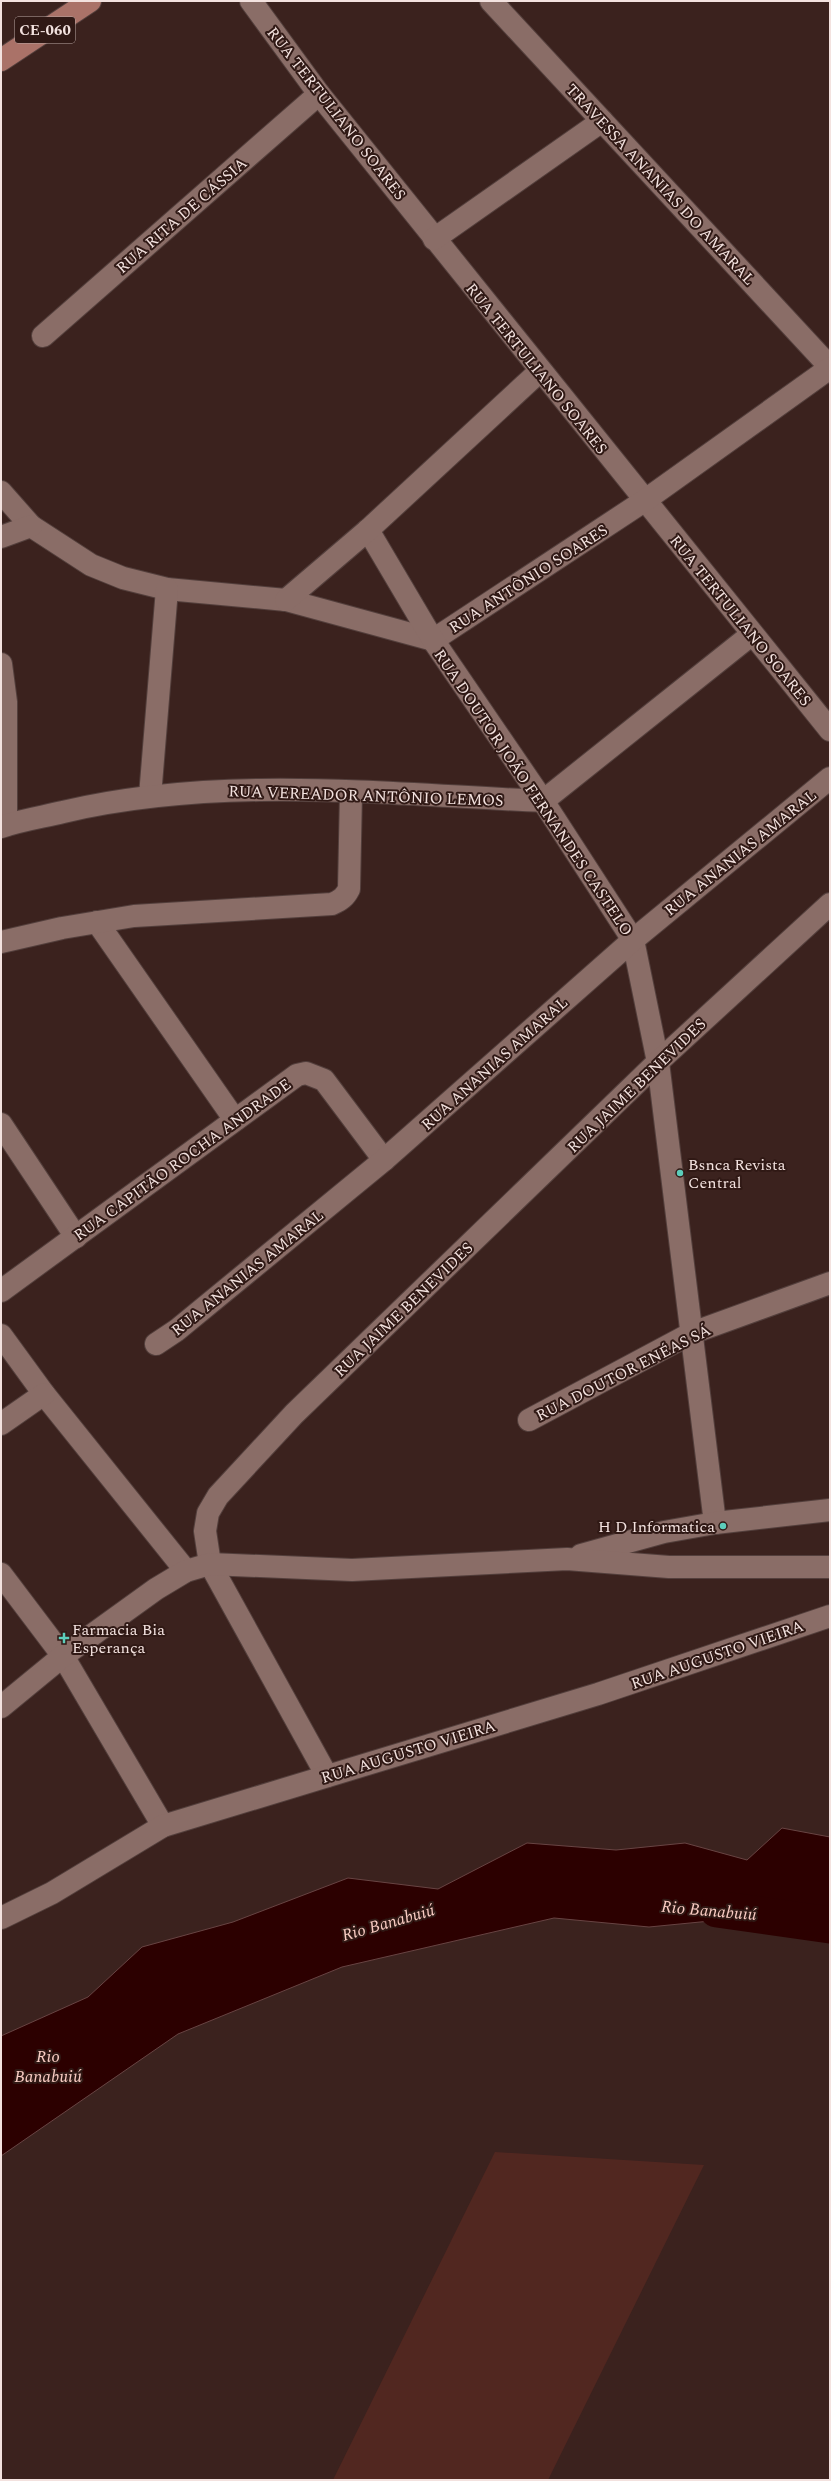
<svg xmlns="http://www.w3.org/2000/svg" width="831" height="2481" viewBox="0 0 831 2481" font-family="Spectral,serif">
	<rect width="100%" height="100%" fill="#3b221e"/>
	<polygon fill="#512720" points="495,2152 704,2165 548,2480 333,2480"/>
	<polygon fill="#2c0000" stroke="#684443" points="782,1828 830,1837 830,1911 823,1910 649,1927 554,1918 342,1967 178,2034 1,2156 1,2036 88,1997 142,1947 233,1922 348,1878 438,1889 527,1843 616,1850 685,1843 747,1860"/>
	<g fill="none" stroke-linecap="round" stroke-linejoin="round">
		<polyline stroke="#2c0000" stroke-width="37" points="717,1909 830,1925"/>
		<g stroke="#533f3c" stroke-width="24">
			<g id="street">
				<polyline points="251,1 319,94 830,730"/>
				<polyline points="491,1 830,367"/>
				<polyline points="434,239 602,121"/>
				<polyline points="43,336 319,94"/>
				<polyline points="1,492 31,526 91,565 123,578 167,589 286,600 433,640 644,501 830,368"/>
				<polyline points="368,530 433,640 543,801 633,940 658,1062"/>
				<polyline points="1,537 31,526"/>
				<polyline points="286,600 368,530 540,371"/>
				<polyline points="1,664 6,702 6,825"/>
				<polyline points="150,796 167,589"/>
				<path d="M1,827C21,820 42,817 63,812C220,775 383,794 543,801L751,635"/>
				<polyline points="97,922 235,1120"/>
				<path d="M1,942L62,928L134,916L332,904C341,900 345,897 349,889L351,793"/>
				<polyline points="1,1124 76,1237"/>
				<polyline points="1,1291 297,1075 306,1073 324,1080 384,1160"/>
				<polyline points="1,1335 44,1394 186,1571"/>
				<polyline points="156,1344 177,1330 384,1160 633,940 830,778"/>
				<polyline points="529,1420 692,1333 830,1283"/>
				<polyline points="1,1424 44,1394"/>
				<polyline points="210,1564 327,1776"/>
				<polyline points="1,1574 63,1656 163,1826"/>
				<polyline points="1,1918 52,1893 163,1826 598,1694 830,1616"/>
			</g>
		</g>
		<g stroke="#533f3c" stroke-width="24">
			<g id="secondary">
				<polyline points="658,1062 715,1523"/>
				<polyline points="581,1555 664,1532 715,1523 830,1510"/>
				<polyline points="210,1564 205,1531 208,1513 218,1496 294,1414 658,1062 830,904"/>
				<polyline points="1,1707 63,1656 156,1589 186,1571 210,1564 352,1570 567,1559 669,1567 830,1567"/>
			</g>
		</g>
		<g stroke="#533f3c" stroke-width="24">
			<polyline id="primary" points="1,60 90,1"/>
		</g>
		<use href="#street" stroke="#8a6d67" stroke-width="22"/>
		<use href="#secondary" stroke="#8a6d67" stroke-width="22"/>
		<use href="#primary" stroke="#aa7268" stroke-width="22"/>
	</g>
	<g fill="#5ccebb" stroke="#301915" stroke-width="1.5">
		<circle cx="680" cy="1173" r="4"/>
		<circle cx="723" cy="1526" r="4"/>
		<path d="M62 1632h4v4h4v4h-4v4h-4v-4h-4v-4h4z"/>
	</g>
	<g text-anchor="middle" stroke-width="4" stroke-linejoin="round" paint-order="stroke">
		<rect fill="#301915" stroke="#b8a6a2" stroke-width="1" x="15" y="17" width="60" height="26" rx="3"/>
		<g font-size="15" font-weight="bold" fill="#f3e2df">
			<text x="45" y="35">CE-060</text>
		</g>
		<g font-size="16" fill="#f3e2df" stroke="#301915">
			<text transform="translate(337 113) rotate(52)" y="6">RUA TERTULIANO SOARES</text>
			<text transform="translate(661 184) rotate(47)" y="6">TRAVESSA ANANIAS DO AMARAL</text>
			<text transform="translate(181 215) rotate(-41)" y="6">RUA RITA DE CÁSSIA</text>
			<text transform="translate(537 368) rotate(51)" y="6">RUA TERTULIANO SOARES</text>
			<text transform="translate(528 578) rotate(-33)" y="6">RUA ANTÔNIO SOARES</text>
			<text transform="translate(741 620) rotate(51)" y="6">RUA TERTULIANO SOARES</text>
			<text transform="translate(534 792) rotate(56)" y="6">RUA DOUTOR JOÃO FERNANDES CASTELO</text>
			<text transform="translate(366 795) rotate(2)" y="6">RUA VEREADOR ANTÔNIO LEMOS</text>
			<text transform="translate(740 852) rotate(-39)" y="6">RUA ANANIAS AMARAL</text>
			<text transform="translate(494 1063) rotate(-42)" y="6">RUA ANANIAS AMARAL</text>
			<text transform="translate(636 1085) rotate(-44)" y="6">RUA JAIME BENEVIDES</text>
			<text transform="translate(182 1159) rotate(-36)" y="6">RUA CAPITÃO ROCHA ANDRADE</text>
			<text transform="translate(247 1272) rotate(-39)" y="6">RUA ANANIAS AMARAL</text>
			<text transform="translate(403 1309) rotate(-44)" y="6">RUA JAIME BENEVIDES</text>
			<text transform="translate(623 1372) rotate(-27)" y="6">RUA DOUTOR ENÉAS SÁ</text>
			<text transform="translate(717 1654) rotate(-19)" y="6">RUA AUGUSTO VIEIRA</text>
			<text transform="translate(408 1751) rotate(-17)" y="6">RUA AUGUSTO VIEIRA</text>
		</g>
		<g font-size="16" fill="#f3e2df" stroke="#301915" text-anchor="start">
			<text x="688" y="1170">Bsnca Revista<tspan x="688" dy="18">Central</tspan></text>
			<text x="715" y="1532" text-anchor="end">H D Informatica</text>
			<text x="72" y="1635">Farmacia Bia<tspan x="72" dy="18">Esperança</tspan></text>
		</g>
		<g font-size="17" font-style="italic" fill="#f9ccc3" stroke="#301915">
			<text transform="translate(709 1910) rotate(5)" y="6">Rio Banabuiú</text>
			<text transform="translate(388 1922) rotate(-16)" y="6">Rio Banabuiú</text>
			<text x="48" y="2062">Rio<tspan x="48" dy="20">Banabuiú</tspan></text>
		</g>
	</g>
	<rect width="831" height="2481" fill="none" stroke="#f3e2df" stroke-width="4"/>
</svg>
